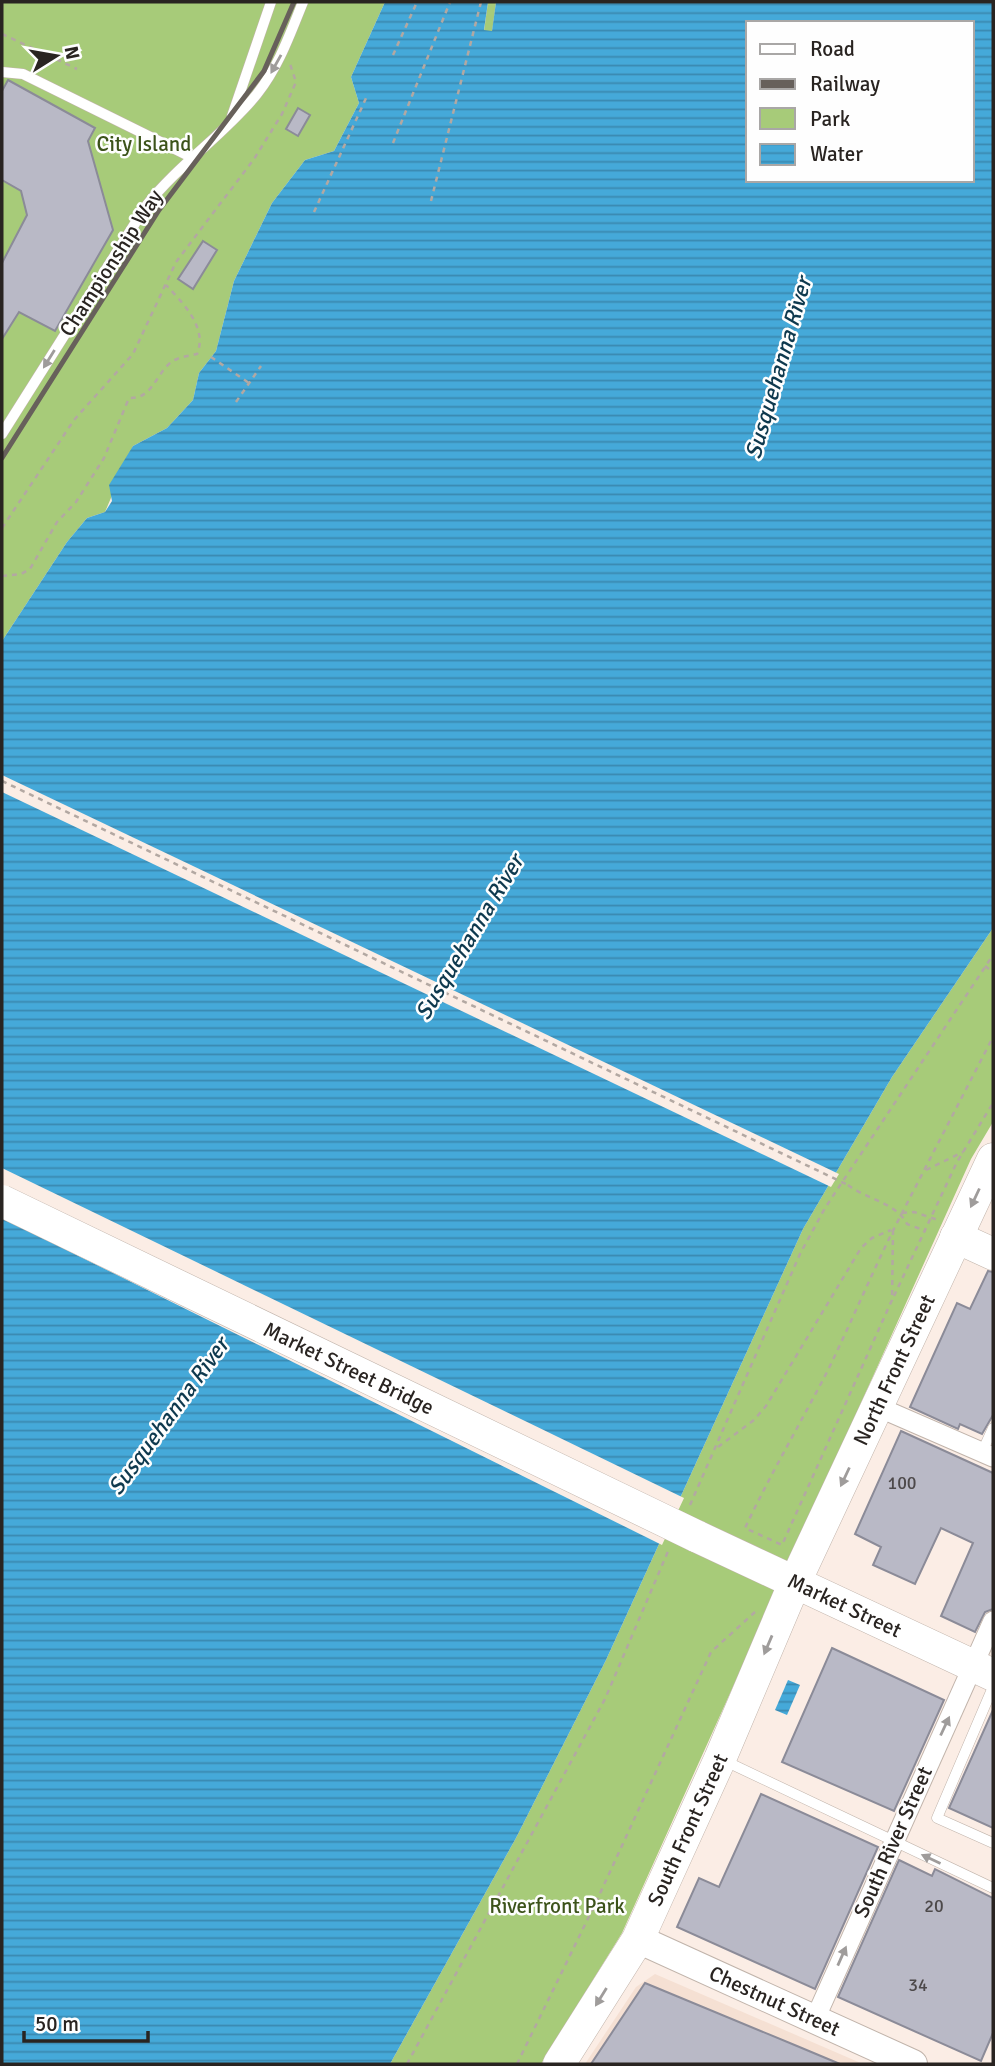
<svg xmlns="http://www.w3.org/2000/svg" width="995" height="2066" viewBox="0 0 995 2066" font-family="Signika,sans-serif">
	<defs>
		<pattern id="water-rules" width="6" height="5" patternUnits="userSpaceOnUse" patternTransform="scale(1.75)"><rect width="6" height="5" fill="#45a9d9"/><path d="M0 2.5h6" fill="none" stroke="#3a89b0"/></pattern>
	</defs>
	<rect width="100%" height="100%" fill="#fbede5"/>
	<polygon fill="#f5e0d3" points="655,1974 863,2064 585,2064 636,1987"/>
	<g fill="#a7cb79">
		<polygon points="2,2 385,2 351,77 359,103 334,151 305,160 272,203 234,281 216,351 199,373 193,400 167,428 133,446 105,512 87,518 67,542 2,641"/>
		<polygon points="488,2 496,2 492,32 484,31"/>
		<polygon points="993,928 993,1122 971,1159 622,1933 541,2064 390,2064 516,1838 606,1660 803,1229 892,1077"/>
	</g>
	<g fill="url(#water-rules)" fill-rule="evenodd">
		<path d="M385,2H488L484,30L492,31L496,2H993V928L892,1077L803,1229L606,1660L516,1838L390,2064H2V641L67,542L87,518L105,512L112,501L109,485L133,446L167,428L193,400L199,373L216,351L234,281L272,203L305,160L334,151L359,103L351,77ZM748,23H972V180H748Z"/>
		<polygon points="788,1680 800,1685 787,1715 775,1710"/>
	</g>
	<g fill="#fbede5">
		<polygon points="2,775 839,1174 831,1187 2,792"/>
		<polygon points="2,1168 684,1498 662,1545 2,1218"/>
	</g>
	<g fill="#b9b9c6" stroke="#8b8b98" stroke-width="2">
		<polygon points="8,80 95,128 88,141 113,230 55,331 19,312 2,339 2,263 27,215 21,191 2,180 2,91"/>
		<polygon points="298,108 310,115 298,136 286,129"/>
		<polygon points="203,241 217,250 193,289 178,279"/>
		<polygon points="988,1271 993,1272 993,1415 982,1434 960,1424 958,1429 910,1407 957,1303 970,1309"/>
		<polygon points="901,1431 993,1473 993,1609 985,1612 975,1632 941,1616 973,1543 941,1528 915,1584 873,1565 881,1547 855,1534"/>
		<polygon points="832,1648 944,1700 894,1811 782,1762"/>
		<polygon points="993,1710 993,1828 949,1808"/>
		<polygon points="761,1794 878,1847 815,1989 677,1927 699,1878 719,1887"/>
		<polygon points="899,1860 932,1876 935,1869 993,1898 993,2033 981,2061 838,1997"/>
		<polygon points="645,1983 797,2046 840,2064 591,2064"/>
	</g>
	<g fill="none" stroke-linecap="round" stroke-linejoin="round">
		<g stroke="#c1b4ab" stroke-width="11">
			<g id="service">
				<polyline points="2,72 23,74 191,157"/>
				<polyline points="232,116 271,2"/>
				<path d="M2,434L146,206C179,164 226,133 257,94C279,66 290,34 303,2"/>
				<polyline points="982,1452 993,1428"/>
				<polyline points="993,1687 937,1818 993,1843"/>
				<polyline points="725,1761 993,1888"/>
			</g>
		</g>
		<g stroke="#c1b4ab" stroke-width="21">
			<g id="minor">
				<polyline points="878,1407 993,1457"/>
				<polyline points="815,2019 993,1621"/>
			</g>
		</g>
		<g stroke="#c1b4ab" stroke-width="30">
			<g id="secondary">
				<path id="s1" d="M638,1939L913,2064"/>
			</g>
		</g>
		<g stroke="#c1b4ab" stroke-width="33">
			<g id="primary">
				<polyline points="956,1237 993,1254"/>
				<path id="s2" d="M696,1536L993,1675"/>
				<path id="s3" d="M559,2064L638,1939L720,1759L795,1582L993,1159"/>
			</g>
		</g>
		<g stroke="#b3a8a2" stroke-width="2.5" stroke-dasharray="5 5" stroke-linecap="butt">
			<polyline points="2,34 77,69"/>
			<polyline points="393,55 417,2"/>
			<polyline points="393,143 450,2"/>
			<polyline points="431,201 481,2"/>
			<polyline points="314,212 367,96"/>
			<polyline points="211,357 249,383"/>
			<polyline points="236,402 261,366"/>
			<polyline points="2,528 74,420 133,354 176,262 254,159 282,114 296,82 290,64"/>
			<path d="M2,576L21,574L30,569L57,522L76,502L104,458L129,398C152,399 155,376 170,363C177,357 189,356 197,354C208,328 183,303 166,285"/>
			<polyline points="985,966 993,972"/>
			<polyline points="926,1170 963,1152"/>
			<path d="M848,1185C866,1199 897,1203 907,1224L926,1231"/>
			<polyline points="902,1213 914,1212 938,1220"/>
			<path d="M893,1230L892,1300L782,1545L745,1528C770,1475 800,1424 827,1372C853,1319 875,1265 902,1213L993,1037"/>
			<polyline points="894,1296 957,1162 993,1103"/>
			<polyline points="718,1447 754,1420 766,1406 861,1248 872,1238 891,1230"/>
			<polyline points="690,1505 800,1254 825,1208 993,955"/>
			<polyline points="407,2064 605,1699 669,1549"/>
			<polyline points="517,2064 597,1900 711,1652 755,1612"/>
		</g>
		<use href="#service" stroke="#fff" stroke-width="10"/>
		<use href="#minor" stroke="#fff" stroke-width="19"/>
		<use href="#secondary" stroke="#fff" stroke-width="28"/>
		<use href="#primary" stroke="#fff" stroke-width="32"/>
		<polyline stroke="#67605b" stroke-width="5" points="2,458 159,210 264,71 294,2"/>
		<g stroke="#c1b4ab" stroke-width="33" stroke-linecap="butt">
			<g id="primary-bridge">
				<path id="s4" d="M2,1201L696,1536"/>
			</g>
		</g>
		<polyline stroke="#b3a8a2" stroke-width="2.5" stroke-dasharray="5 5" stroke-linecap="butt" points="2,781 848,1185"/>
		<use href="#primary-bridge" stroke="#fff" stroke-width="32"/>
	</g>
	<defs><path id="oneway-solid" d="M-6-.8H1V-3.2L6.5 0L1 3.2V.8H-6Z" transform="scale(1.75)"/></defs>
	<g fill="#9f9c9b">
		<use href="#oneway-solid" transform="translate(276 64) rotate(119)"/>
		<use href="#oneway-solid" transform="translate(49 359) rotate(122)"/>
		<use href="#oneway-solid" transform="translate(975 1198) rotate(115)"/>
		<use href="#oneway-solid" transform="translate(845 1477) rotate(115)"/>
		<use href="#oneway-solid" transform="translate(768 1645) rotate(113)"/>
		<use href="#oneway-solid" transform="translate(945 1726) rotate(-65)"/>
		<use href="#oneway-solid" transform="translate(931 1859) rotate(-155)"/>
		<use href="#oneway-solid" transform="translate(842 1956) rotate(-66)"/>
		<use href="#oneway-solid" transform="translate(601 1997) rotate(122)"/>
	</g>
	<g text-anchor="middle" stroke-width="5" stroke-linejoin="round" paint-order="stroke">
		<g font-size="18" fill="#4d494a">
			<text x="902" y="1489">100</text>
			<text x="934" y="1912">20</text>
			<text x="918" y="1991">34</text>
		</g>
		<g font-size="21" fill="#3c531a" stroke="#fefefe">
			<text x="144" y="151">City Island</text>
			<text x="557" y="1913">Riverfront Park</text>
		</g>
		<g font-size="21" fill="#292421" stroke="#fefefe">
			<text transform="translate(111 263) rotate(-57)" y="7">Championship Way</text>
			<text dy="7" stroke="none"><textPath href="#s4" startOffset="385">Market Street Bridge</textPath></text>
			<text dy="7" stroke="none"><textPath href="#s3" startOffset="772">North Front Street</textPath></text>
			<text dy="7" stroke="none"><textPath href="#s2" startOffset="164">Market Street</textPath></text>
			<text dy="7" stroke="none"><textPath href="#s3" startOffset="268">South Front Street</textPath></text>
			<text transform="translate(893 1842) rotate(-66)" y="7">South River Street</text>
			<text dy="7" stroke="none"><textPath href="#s1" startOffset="150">Chestnut Street</textPath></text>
		</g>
		<g font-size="23" font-style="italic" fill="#0e394e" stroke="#fefefe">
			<text transform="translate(778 368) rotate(-74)" y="8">Susquehanna River</text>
			<text transform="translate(469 937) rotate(-59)" y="8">Susquehanna River</text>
			<text transform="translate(168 1416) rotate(-54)" y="8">Susquehanna River</text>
		</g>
	</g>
	<rect width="995" height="2066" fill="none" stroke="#292421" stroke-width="7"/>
	<rect x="746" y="21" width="228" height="161" fill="#fefefe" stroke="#a9a7a6" stroke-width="2"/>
	<rect x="760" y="44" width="35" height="10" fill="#ffffff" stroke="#a9a7a6" stroke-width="2"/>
	<text x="810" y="56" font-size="21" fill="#292421">Road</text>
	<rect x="760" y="79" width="35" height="10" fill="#67605b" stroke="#a9a7a6" stroke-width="2"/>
	<text x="810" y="91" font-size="21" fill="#292421">Railway</text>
	<rect x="760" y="108" width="35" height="21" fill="#a7cb79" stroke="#a9a7a6" stroke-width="2"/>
	<text x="810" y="126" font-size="21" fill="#292421">Park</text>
	<rect x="760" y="144" width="35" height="21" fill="url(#water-rules)" stroke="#a9a7a6" stroke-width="2"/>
	<text x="810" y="161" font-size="21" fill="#292421">Water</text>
	<g transform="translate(56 56) rotate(79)" stroke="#fefefe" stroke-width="5" paint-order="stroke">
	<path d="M0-5L12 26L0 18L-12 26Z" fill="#292421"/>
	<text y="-10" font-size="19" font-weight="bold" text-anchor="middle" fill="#292421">N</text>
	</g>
	<path d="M24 2031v10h124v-10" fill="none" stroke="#292421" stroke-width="3.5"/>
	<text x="35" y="2031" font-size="21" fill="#292421" stroke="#fefefe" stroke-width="5" paint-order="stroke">50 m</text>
</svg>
